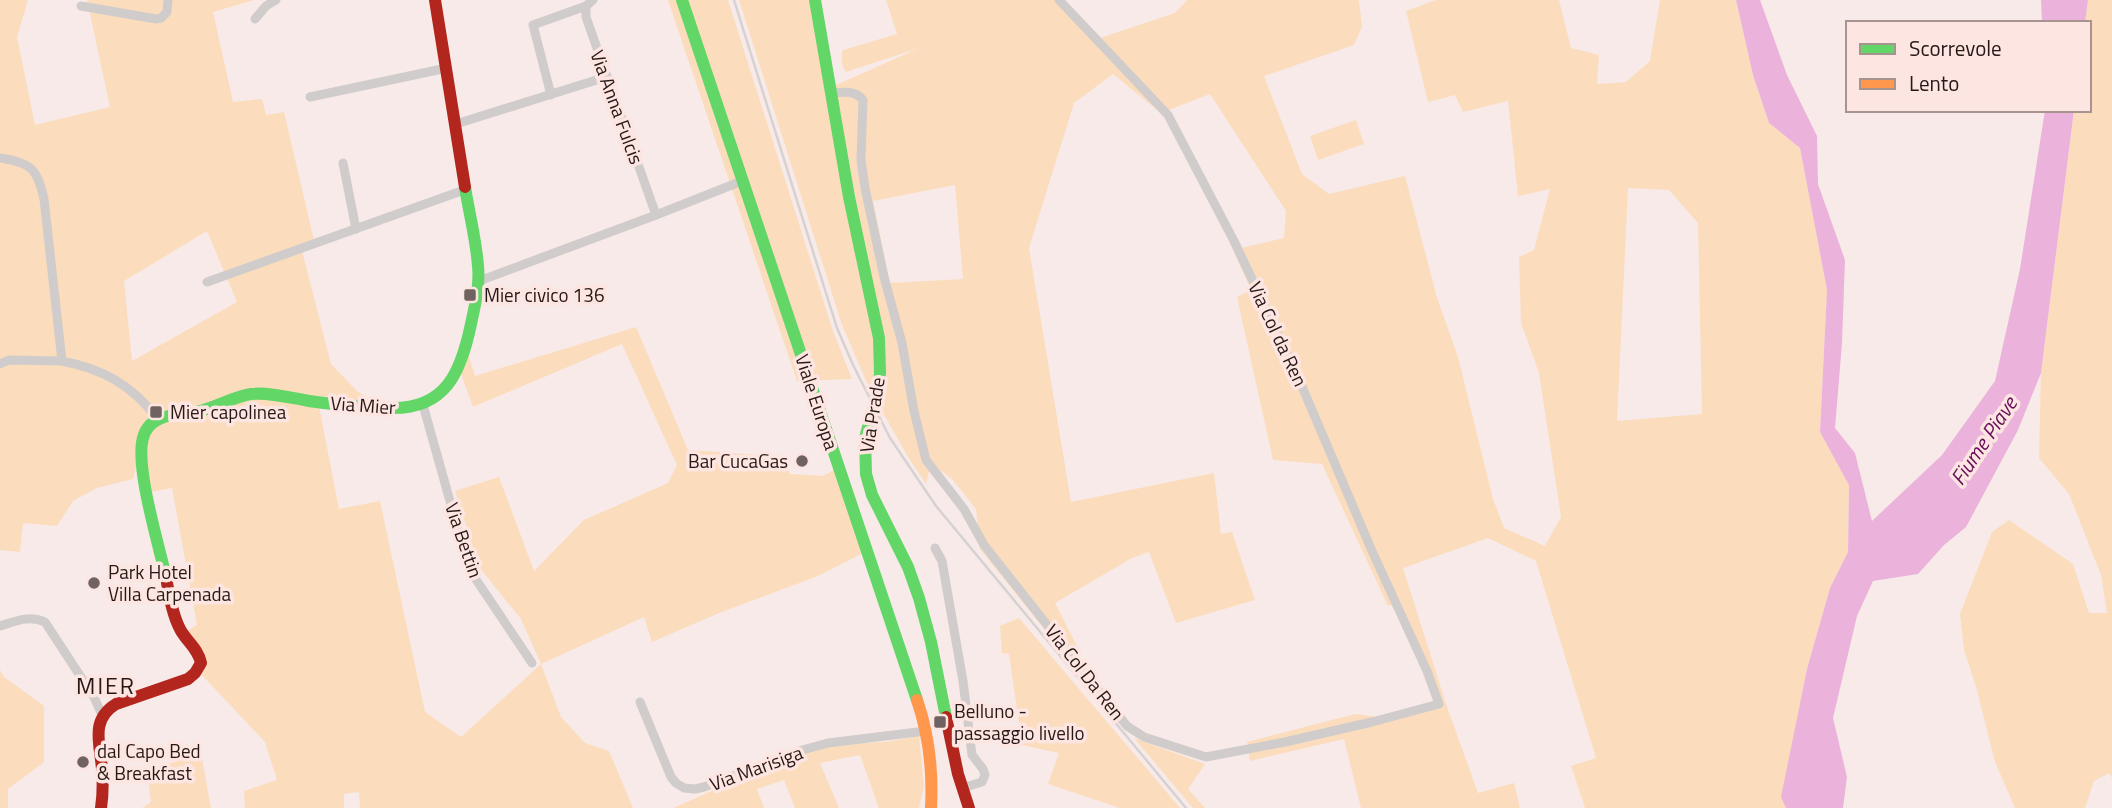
<svg xmlns="http://www.w3.org/2000/svg" width="2112" height="808" viewBox="0 0 2112 808" font-family="'Titillium Web',sans-serif">
	<rect width="100%" height="100%" fill="#f7eae8"/>
	<g fill="#fbddbd" fill-rule="evenodd">
		<path d="M0,0H28L17,37L35,125L110,107L87,0H254L213,12L233,102L262,99L266,115L284,112L315,245L302,251L331,364L357,391L381,406L317,396L339,509L380,501L425,712L461,737L541,664L521,619L479,567L455,491L499,477L534,571L584,520L668,483L677,465L622,344L473,407L461,374L464,340L475,376L636,327L688,450L780,456L790,474L823,476L836,469L863,553L818,576L719,613L652,642L644,617L541,664L561,717L585,743L609,751L633,808H360L359,792L344,794V808H245L244,791L277,780L265,742L199,672L184,633L197,625L172,488L146,493L138,460L133,479L97,488L73,501L57,526L23,523L20,552L0,550ZM207,231L237,302L132,361L124,281Z"/>
		<polygon points="668,0 728,0 833,331 852,379 797,381"/>
		<path d="M739,0H810L825,90L919,48L846,72C841,66 841,57 843,50L897,34L886,0H1062L1100,38L1175,13L1187,0H1359L1362,27L1354,45L1264,76L1302,174L1329,194L1405,176L1437,298L1458,357L1493,499L1504,528L1545,546L1561,517L1539,373L1521,323L1519,257L1534,250L1550,189L1518,196L1508,101L1463,112L1455,95L1428,102L1406,11L1436,0H1559L1571,48L1599,55L1597,84L1626,82L1650,61L1660,0H1736L1753,75L1769,123L1800,148L1827,290L1820,432L1849,484L1848,552L1830,588L1807,669L1782,797L1786,808H1585L1571,766L1596,758L1536,561L1488,538L1403,568L1446,704L1478,793L1514,783L1520,808H1361L1344,739L1250,761L1247,742L1355,714L1393,719L1438,707L1398,603L1388,606L1322,464L1273,460L1237,297L1251,290L1233,250L1284,238L1286,211L1210,94L1161,113L1113,74L1074,103L1029,248L1071,502L1214,473L1221,534L1232,532L1255,600L1176,623L1149,552L1132,558L1055,603L1077,646L1065,655L980,549L976,509L952,479L931,463L926,484L908,457L870,390L842,325ZM955,185L963,279L890,283L873,201ZM1628,188L1669,190L1698,223L1702,414L1617,421Z"/>
		<polygon points="2088,0 2112,0 2112,778 2109,773 2094,781 2085,808 2015,808 1995,762 1977,690 1964,650 1960,614 1992,532 2009,520 2073,564 2089,613 2107,613 2101,575 2069,494 2039,458 2041,373 2074,110 2089,110 2089,23 2085,23"/>
		<polygon points="1356,120 1364,144 1318,160 1310,136"/>
		<polygon points="1019,618 1180,808 1120,808 1048,784 1059,753 1022,745 1009,654 1002,653 1000,626"/>
		<polygon points="0,670 4,677 44,706 44,762 8,789 8,808 0,808"/>
		<polygon points="919,736 924,785 919,808 879,808 860,755 820,763 839,808 795,808 784,780 757,789 764,808 673,808 774,764 833,744 885,742"/>
		<polygon points="1134,738 1205,764 1188,789 1205,808 1193,808"/>
		<polygon points="201,753 211,808 142,808 151,802 147,771"/>
	</g>
	<g fill="#ebb3db">
		<polygon points="1736,0 1760,0 1787,75 1817,136 1818,184 1845,260 1842,343 1835,428 1855,453 1872,521 1942,455 1995,381 2020,269 2045,110 2074,110 2041,373 2018,430 1966,527 1944,545 1918,574 1873,581 1857,616 1833,718 1847,777 1843,808 1786,808 1781,797 1807,669 1830,588 1848,552 1849,485 1820,432 1827,290 1800,148 1769,123 1753,75"/>
		<polygon points="2041,0 2088,0 2085,23 2042,23"/>
	</g>
	<g fill="none" stroke-linecap="round" stroke-linejoin="round">
		<g stroke="#d0cccb" stroke-width="9">
			<polyline points="593,0 586,6 586,17 656,215"/>
			<polyline points="81,6 156,19 161,18 167,12 168,0"/>
			<polyline points="255,19 266,6 276,0"/>
			<path d="M830,93C843,92 855,90 863,100L861,160L865,188L884,277L902,343L914,411L926,460L964,509L984,545L1127,726L1144,737L1206,757L1285,742L1372,722L1439,704L1427,671L1372,551L1295,370L1234,241L1168,115L1059,0"/>
			<polyline points="551,95 533,25 586,6"/>
			<polyline points="310,97 447,68"/>
			<polyline points="456,124 606,77"/>
			<path d="M0,158C31,163 37,168 44,199L62,361C102,369 131,384 157,418"/>
			<polyline points="343,163 356,229"/>
			<polyline points="479,281 656,215 742,181"/>
			<polyline points="207,282 467,189"/>
			<polyline points="0,364 9,360 62,361"/>
			<polyline points="423,405 466,558 475,578 532,663"/>
			<polyline points="935,548 942,561 963,681 972,755 983,769 985,775 982,782 962,788"/>
			<path d="M0,626C16,621 29,615 45,622L94,697L102,715"/>
			<polyline points="640,702 671,777 676,783 684,788 695,789 704,787 799,751 828,743 926,731"/>
		</g>
		<g stroke="#63d668" stroke-width="12">
			<polyline points="682,0 917,700"/>
			<polyline points="815,0 849,197 879,338 880,373 878,392 865,438 866,474 872,495 908,567 919,598 931,642 946,717"/>
			<path d="M165,573C158,542 135,466 143,438C149,414 175,415 196,412C215,408 232,397 251,394C270,392 291,398 309,401C335,405 362,407 389,408C446,410 461,372 471,324C475,305 480,285 478,266C476,239 469,213 465,187"/>
		</g>
		<path stroke="#ff974d" stroke-width="12" d="M917,700C929,735 933,771 931,808"/>
		<g stroke="#b3261e" stroke-width="12">
			<polyline points="435,0 465,187"/>
			<polyline points="946,717 958,774 969,808"/>
			<path d="M101,808C103,795 103,782 102,769C100,743 90,720 116,704L188,679L195,673L201,663C198,648 186,641 180,629C171,612 169,591 165,573"/>
		</g>
		<polyline stroke="#d7d2d2" stroke-width="2.5" points="734,0 837,328 853,365 890,438 936,506 1186,808"/>
	</g>
	<g fill="#6f6260" stroke="#fde5e2" stroke-width="2.5">
		<rect x="463" y="288" width="14" height="14" rx="3.5"/>
		<rect x="149" y="405" width="14" height="14" rx="3.5"/>
		<circle cx="802" cy="461" r="7"/>
		<circle cx="94" cy="583" r="7"/>
		<rect x="933" y="715" width="14" height="14" rx="3.5"/>
		<circle cx="83" cy="762" r="7"/>
	</g>
	<g text-anchor="middle" stroke-width="7" stroke-linejoin="round" paint-order="stroke">
		<g font-size="19" fill="#261816" stroke="#fde5e2">
			<text transform="translate(617 107) rotate(70)" y="7">Via Anna Fulcis</text>
			<text transform="translate(1278 334) rotate(65)" y="7">Via Col da Ren</text>
			<text transform="translate(817 402) rotate(72)" y="7">Viale Europa</text>
			<text transform="translate(363 405) rotate(4)" y="7">Via Mier</text>
			<text transform="translate(872 415) rotate(-81)" y="7">Via Prade</text>
			<text transform="translate(464 540) rotate(71)" y="7">Via Bettin</text>
			<text transform="translate(1085 672) rotate(52)" y="7">Via Col Da Ren</text>
			<text transform="translate(756 768) rotate(-20)" y="7">Via Marisiga</text>
		</g>
		<g font-size="19" fill="#261816" stroke="#fde5e2" text-anchor="start">
			<text x="484" y="302">Mier civico 136</text>
			<text x="170" y="419">Mier capolinea</text>
			<text x="788" y="468" text-anchor="end">Bar CucaGas</text>
			<text x="108" y="579">Park Hotel<tspan x="108" dy="22">Villa Carpenada</tspan></text>
			<text x="954" y="718">Belluno -<tspan x="954" dy="22">passaggio livello</tspan></text>
			<text x="97" y="758">dal Capo Bed<tspan x="97" dy="22">&amp; Breakfast</tspan></text>
		</g>
		<g font-size="21" font-style="italic" fill="#660c59" stroke="#fde5e2">
			<text transform="translate(1984 441) rotate(-56)" y="7">Fiume Piave</text>
		</g>
		<g font-size="23" letter-spacing="2" fill="#261816" stroke="#fde5e2">
			<text x="106" y="694">MIER</text>
		</g>
	</g>
	<rect x="1846" y="21" width="245" height="91" fill="#fde5e2" stroke="#a79390" stroke-width="2"/>
	<rect x="1860" y="44" width="35" height="10" fill="#63d668" stroke="#a79390" stroke-width="2"/>
	<text x="1909" y="56" font-size="21" fill="#261816">Scorrevole</text>
	<rect x="1860" y="79" width="35" height="10" fill="#ff974d" stroke="#a79390" stroke-width="2"/>
	<text x="1909" y="91" font-size="21" fill="#261816">Lento</text>
</svg>
